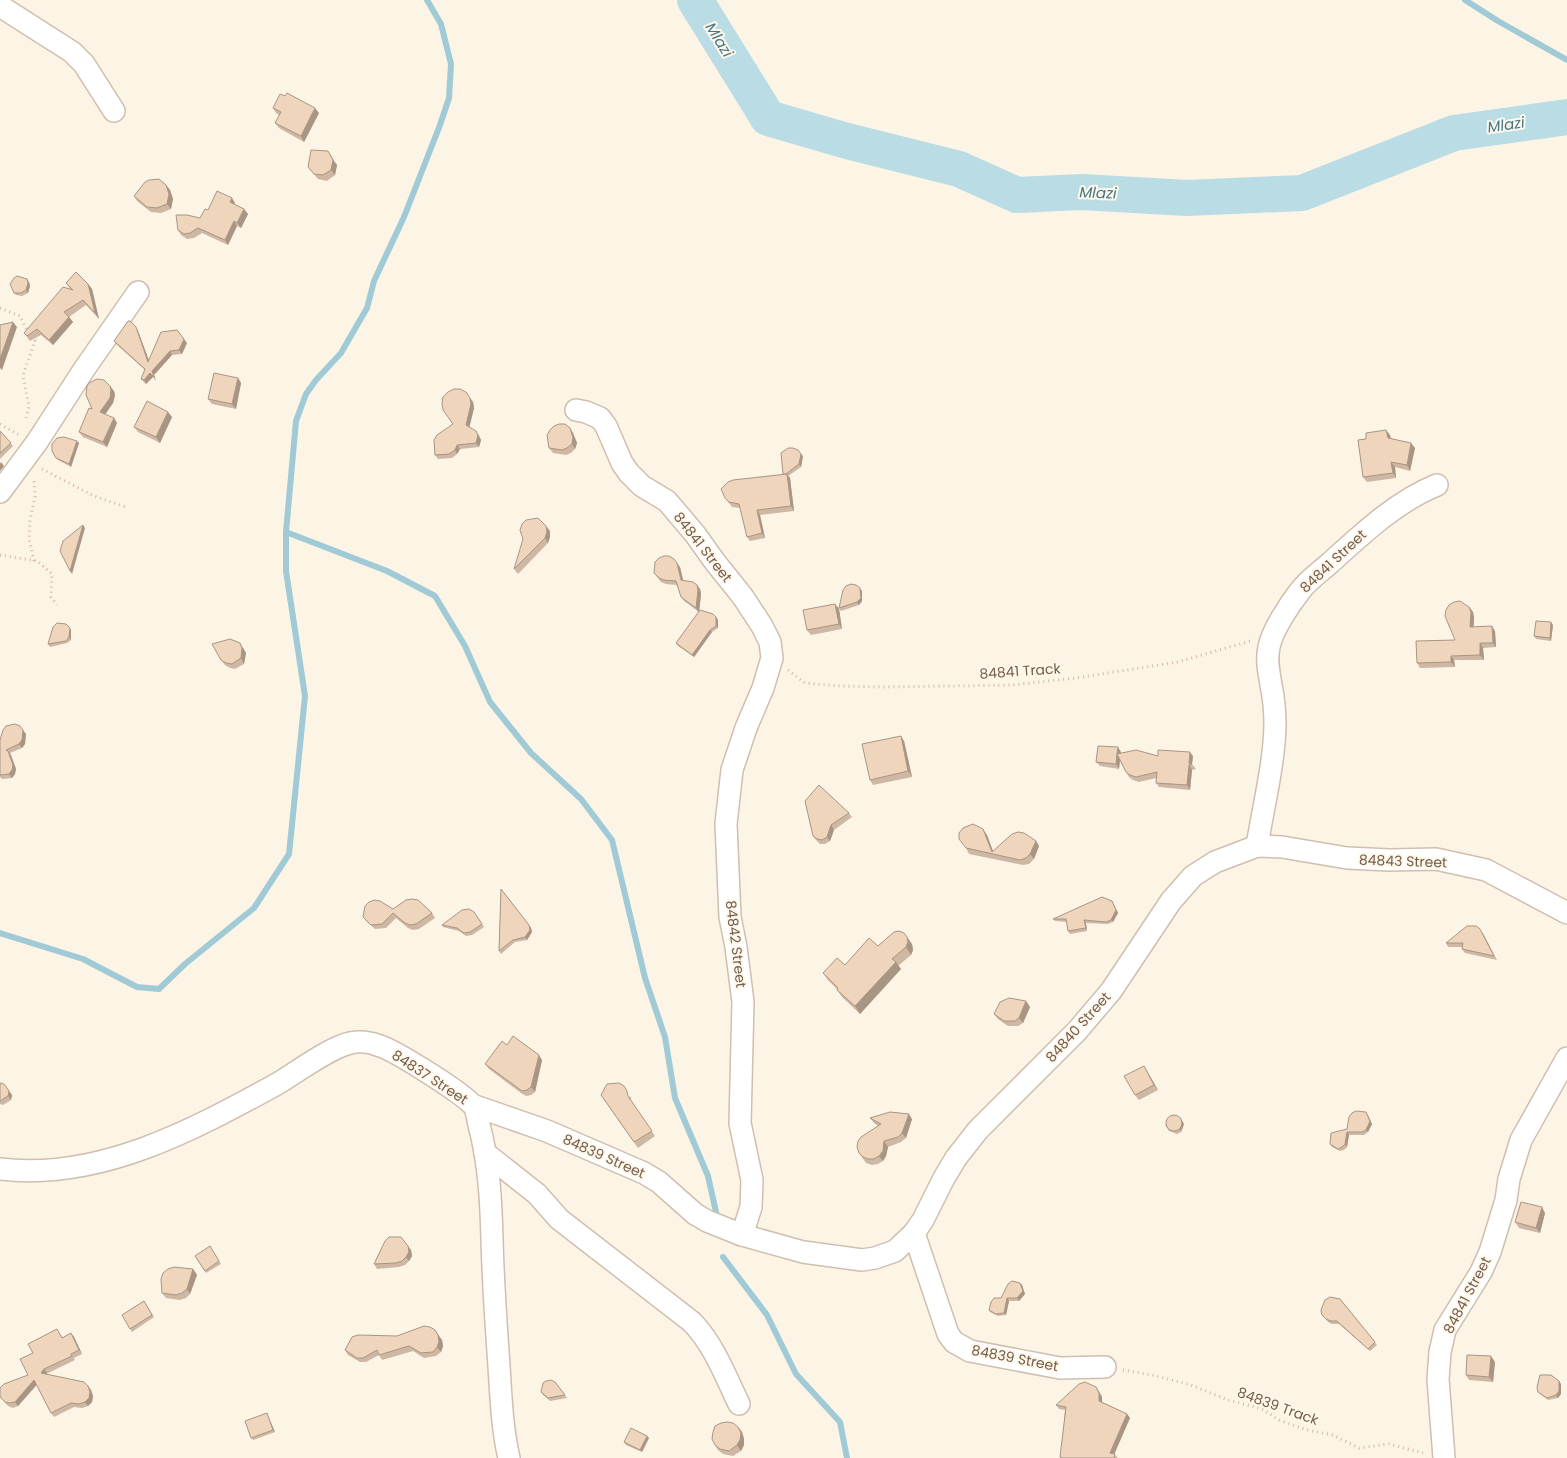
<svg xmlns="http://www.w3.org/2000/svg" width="1567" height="1458" viewBox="0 0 1567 1458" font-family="Poppins,sans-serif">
	<rect width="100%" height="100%" fill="#fcf4e5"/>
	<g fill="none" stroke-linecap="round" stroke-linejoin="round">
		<g stroke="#a0cad6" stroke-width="6">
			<polyline points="1465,0 1498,21 1567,60"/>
			<polyline points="286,532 387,571 435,596 465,646 490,702 531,753 581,799 612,840 645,978 665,1037 675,1098 708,1176 718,1221"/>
			<polyline points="0,933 83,959 137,987 159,989 185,964 254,908 289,854 305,696 286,571 286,532 296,421 306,394 316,380 341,353 367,308 374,281 404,217 440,125 449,98 451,64 441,24 427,0"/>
			<polyline points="723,1257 767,1315 796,1374 840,1422 847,1458"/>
		</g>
		<polyline stroke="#badce5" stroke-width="36" points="695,0 768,118 847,141 959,169 1017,195 1082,192 1187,198 1302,193 1454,133 1567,117"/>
		<g stroke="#cfbfaf" stroke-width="24">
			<g id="street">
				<polyline points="0,6 72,52 84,64 114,111"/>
				<polyline points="576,410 586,412 600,418 606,426 622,463 629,473 642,486 667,501 695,534 715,562 743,597 762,626 770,642 772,658 763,688 746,728 732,770 726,824 730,917 736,947 743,1002 740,1123 752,1180 751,1207 742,1235"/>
				<polyline points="0,492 37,442 85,368 138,292"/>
				<path d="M1257,846C1263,808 1274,765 1275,726C1275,712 1274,699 1271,685C1269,672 1266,661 1269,647C1272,631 1289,605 1300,591C1308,580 1320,572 1330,563C1362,534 1397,501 1437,485"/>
				<polyline points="475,1106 547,1131 644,1173 659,1182 695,1214 707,1221 742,1235 803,1252 862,1260 875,1258 895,1251 914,1233 923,1220 944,1178 956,1158 978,1130 1077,1031 1111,991 1171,901 1193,876 1215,862 1257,846 1282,847 1347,858 1390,860 1436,859 1486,870 1567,913"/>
				<path d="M485,1153L537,1194L559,1219L692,1322C714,1345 725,1375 739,1404"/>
				<path d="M0,1169C99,1181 193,1130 277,1084C297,1072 329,1048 350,1043C359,1041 371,1042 380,1046C394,1050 470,1097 475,1108C477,1113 478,1120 479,1125C489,1162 491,1201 492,1239C493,1281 496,1324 499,1366C501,1397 502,1428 509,1458"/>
				<polyline points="914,1233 948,1334 954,1342 970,1351 1060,1368 1105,1367"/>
				<polyline points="1444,1458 1438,1379 1440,1352 1445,1330 1481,1272 1490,1252 1506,1200 1509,1179 1521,1140 1567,1058"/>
			</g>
		</g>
		<g stroke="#d5b8a0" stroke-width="3" stroke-dasharray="1 4" stroke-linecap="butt">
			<polyline points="0,308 20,316 28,332"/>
			<polyline points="26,418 29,407 23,375 35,341 32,337"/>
			<polyline points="0,424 19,435"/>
			<polyline points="42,469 94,496 126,507"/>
			<polyline points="0,555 37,561 52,574 51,597 57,605"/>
			<polyline points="34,561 29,539 30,520 35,497 34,480"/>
			<polyline points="788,670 805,683 841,686 884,687 1013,685 1076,678 1178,662 1250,641"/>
			<polyline points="1123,1370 1152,1375 1191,1385 1228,1400 1262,1409 1279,1420 1307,1430 1333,1435 1359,1448 1389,1444 1423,1453"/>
		</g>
		<use href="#street" stroke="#fff" stroke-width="21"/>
	</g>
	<g fill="#ceb7a3">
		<polygon points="273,108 319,113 304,142 279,128 275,123 279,115 276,113"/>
		<polygon points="328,151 337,165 335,175 327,181 318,179 308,167"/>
		<polygon points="166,185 170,190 173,199 171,209 161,213 151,212 137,201 134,196"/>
		<polygon points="235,203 234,204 244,209 248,214 241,228 237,226 228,245 202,233 194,238 187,239 181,235 178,230 200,218 208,210"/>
		<polygon points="29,282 30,286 28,293 22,296 16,295 14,293"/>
		<polygon points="66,283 88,284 92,289 99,319 86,305 69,317 73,322 53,345 41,335 30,341 24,333 71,290"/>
		<polygon points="136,327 138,331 149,361 187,343 182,354 172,355 154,375 156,381 153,377 146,384 141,379 145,370 117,345 114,341"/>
		<polygon points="238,378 241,383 236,409 212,404 208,399"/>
		<polygon points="114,391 115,395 113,403 105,415 114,418 117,423 107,447 83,437 79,432 92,409"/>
		<polygon points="466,392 473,402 474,408 469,427 479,435 481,440 479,447 460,449 457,454 452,458 438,459 435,455 453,424"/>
		<polygon points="168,412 172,417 160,443 138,432 134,427"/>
		<polygon points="570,428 573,433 577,443 575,449 571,453 566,455 553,453 549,448"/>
		<polygon points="0,431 13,446 0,459"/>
		<polygon points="1390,435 1391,438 1415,448 1410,471 1395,467 1396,478 1367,482 1363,477"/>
		<polygon points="79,443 71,467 58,460 52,451"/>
		<polygon points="803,456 801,467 788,476 790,478 794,511 760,515 765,538 750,541 747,537 740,508 732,507 725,498 783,474"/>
		<polygon points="550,531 550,537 548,543 518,574 514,569"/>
		<polygon points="680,567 683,580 697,585 700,589 701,594 699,611 716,617 718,620 718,628 712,632 694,657 678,646 676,643 699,612 684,601 681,597 677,585 666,584 661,582 654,573"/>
		<polygon points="862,591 862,601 859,605 841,611 839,608"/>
		<polygon points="835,604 839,609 842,629 811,635 807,630"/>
		<polygon points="1469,607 1473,612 1474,617 1474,627 1495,631 1496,647 1483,648 1484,660 1454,660 1455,667 1420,668 1417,663 1455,640"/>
		<polygon points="1553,625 1551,641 1536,639 1534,636"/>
		<polygon points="71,630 71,640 67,643 50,647 48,644"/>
		<polygon points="243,648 246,653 244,664 235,669 230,668 225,665 221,660"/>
		<polygon points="26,734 25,744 22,748 10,753 16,769 15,774 12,778 2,779 0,777 0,740"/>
		<polygon points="904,741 912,777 873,785 870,780"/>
		<polygon points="1121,752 1121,753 1158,756 1193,756 1192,764 1196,769 1192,770 1190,790 1159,787 1156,783 1156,778 1139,782 1133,780 1129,777 1126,772 1120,761 1119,769 1100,766 1096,762"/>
		<polygon points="849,813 852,817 834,830 830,841 825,844 820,844 816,840 813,836"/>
		<polygon points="987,835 993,851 1036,841 1039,846 1034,859 1029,864 1023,865 969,854 966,848"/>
		<polygon points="501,889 531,928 532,932 527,940 515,942 501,954 499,951"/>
		<polygon points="1112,901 1118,913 1113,922 1108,924 1086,923 1087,931 1070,934 1068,931 1067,922 1055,921 1053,919"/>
		<polygon points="393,909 432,913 435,918 419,929 413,930 408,928 396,918 386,928 375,929 367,922 363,917"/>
		<polygon points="474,912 484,927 472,935 466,936 459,931 443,927 442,925"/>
		<polygon points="1483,933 1497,960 1465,953 1462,949 1462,947 1448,947 1446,943"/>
		<polygon points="912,944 913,950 911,955 898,966 901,969 860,1014 842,997 837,990 837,989 828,980 823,973 845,965"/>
		<polygon points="1026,1001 1030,1007 1023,1023 1018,1026 1008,1026 998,1019 994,1014"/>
		<polygon points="507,1045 542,1060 535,1092 531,1095 526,1096 521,1093 489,1069 485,1064"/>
		<polygon points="1144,1066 1158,1090 1139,1100 1135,1095"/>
		<polygon points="0,1083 4,1084 12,1095 11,1100 3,1105 0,1104"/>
		<polygon points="601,1095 631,1097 631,1101 655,1136 638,1148"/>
		<polygon points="1368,1115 1372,1124 1368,1132 1364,1135 1349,1135 1347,1147 1344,1150 1340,1151 1332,1147 1330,1144 1347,1129"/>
		<polygon points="870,1118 912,1119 906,1138 901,1142 888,1147 886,1156 883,1161 878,1164 872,1165 866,1163 859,1153 878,1126 874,1123"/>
		<polygon points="1184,1124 1181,1132 1177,1134 1169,1131 1165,1125"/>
		<polygon points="1545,1213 1540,1233 1519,1228 1515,1222"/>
		<polygon points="210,1246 221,1264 206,1273 195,1256"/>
		<polygon points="411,1250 412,1256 409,1261 405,1265 399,1267 377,1269 374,1264"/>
		<polygon points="193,1269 197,1275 190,1294 186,1298 180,1300 166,1298 162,1293"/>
		<polygon points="1020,1283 1022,1285 1025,1294 1019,1301 1009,1301 1006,1315 998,1316 990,1312 989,1310 1001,1298"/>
		<polygon points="1340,1299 1377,1345 1370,1351 1339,1324 1332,1324 1328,1322 1322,1315"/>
		<polygon points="144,1301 154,1317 132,1332 122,1315"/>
		<polygon points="435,1330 442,1340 443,1346 441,1352 436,1356 424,1358 413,1351 382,1360 379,1355 366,1362 360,1362 348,1355 345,1350 397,1336"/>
		<polygon points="60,1333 62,1338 71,1333 74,1337 82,1354 74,1358 75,1360 46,1374 91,1390 93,1396 92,1402 88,1406 82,1408 74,1407 54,1417 51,1413 37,1385 18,1406 13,1408 8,1406 1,1398 28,1375 33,1353"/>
		<polygon points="1495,1362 1493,1382 1469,1380 1466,1375"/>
		<polygon points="1559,1381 1561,1384 1561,1394 1558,1398 1548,1400 1540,1394 1538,1392"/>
		<polygon points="555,1382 567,1398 550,1401 543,1395 541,1392"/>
		<polygon points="1099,1391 1102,1397 1102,1402 1127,1414 1130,1418 1114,1454 1118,1458 1061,1458 1065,1410 1059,1409 1056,1405"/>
		<polygon points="268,1416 275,1432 253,1440 251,1438"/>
		<polygon points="738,1427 742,1432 744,1439 744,1445 741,1451 733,1456 723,1454 718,1450 715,1445"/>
		<polygon points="647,1436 649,1438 642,1452 626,1445 624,1442"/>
	</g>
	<g fill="#a89584">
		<polygon points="315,108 319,113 304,142 301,136"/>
		<polygon points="333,160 337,165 335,175 331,170"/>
		<polygon points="166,185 170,190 173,199 171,209 167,204"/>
		<polygon points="232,198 235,203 233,207 230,202"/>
		<polygon points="244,209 248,214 241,228 237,223"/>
		<polygon points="234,221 237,226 228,245 225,240"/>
		<polygon points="27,279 29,282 30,286 28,293 26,290"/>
		<polygon points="88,284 92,289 99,319 95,313"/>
		<polygon points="69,317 73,322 53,345 49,340"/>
		<polygon points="13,322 17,327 2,370 0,368 0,359"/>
		<polygon points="136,327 138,331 151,366 148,362"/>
		<polygon points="184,339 187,343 182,354 179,350"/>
		<polygon points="170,351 172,355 154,375 156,381 154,377 152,371"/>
		<polygon points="150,373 153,377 146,384 144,380"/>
		<polygon points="238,378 241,383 236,409 232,404"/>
		<polygon points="110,386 114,391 115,395 113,403 103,417 100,412"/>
		<polygon points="470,398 473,402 474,408 469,429 466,425"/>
		<polygon points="168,412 172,417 160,443 156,437"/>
		<polygon points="114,418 117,423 107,447 103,442"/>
		<polygon points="570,428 573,433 577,443 575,449 572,444"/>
		<polygon points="1386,430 1390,435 1391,443 1388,438"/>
		<polygon points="476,431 481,440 479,447 476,443"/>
		<polygon points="77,441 79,443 71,467 69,464"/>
		<polygon points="1411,443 1415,448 1410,471 1407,465"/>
		<polygon points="457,445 460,449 457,454 455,450"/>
		<polygon points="801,454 803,456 801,467 799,464"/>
		<polygon points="1,462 4,466 0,471 0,464"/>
		<polygon points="1391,462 1395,467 1396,478 1393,473"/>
		<polygon points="787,474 790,478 794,511 791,506"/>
		<polygon points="757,510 760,515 765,538 762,533"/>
		<polygon points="83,525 85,528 72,574 70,571"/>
		<polygon points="546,526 550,531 550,537 548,543 545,538"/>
		<polygon points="677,563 680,567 684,584 681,580"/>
		<polygon points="697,585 700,589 701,594 699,613 696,608"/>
		<polygon points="860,588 862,591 862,601 859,605 857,602"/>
		<polygon points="835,604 839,609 842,629 839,624"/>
		<polygon points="1469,607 1473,612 1474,617 1473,632 1470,627"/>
		<polygon points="716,617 718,620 718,628 716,626"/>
		<polygon points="1551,622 1553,625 1551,641 1550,638"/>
		<polygon points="1492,626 1495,631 1496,647 1493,643"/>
		<polygon points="70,628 71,630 71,640 69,637"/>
		<polygon points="710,630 712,632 694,657 692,655"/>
		<polygon points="240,643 246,653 244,664 241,658"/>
		<polygon points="1480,643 1483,648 1484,660 1480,655"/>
		<polygon points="1451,656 1454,660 1455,667 1451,662"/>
		<polygon points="23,730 26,734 25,744 22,748 19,744"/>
		<polygon points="901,736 904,741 912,777 908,771"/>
		<polygon points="1118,747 1121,752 1120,759 1117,754"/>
		<polygon points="8,751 11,755 16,769 15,774 12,778 9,774"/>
		<polygon points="1190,752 1193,756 1192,764 1189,763"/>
		<polygon points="1117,754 1120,759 1119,769 1116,764"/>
		<polygon points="1189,765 1192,770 1190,790 1187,785"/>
		<polygon points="831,825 834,830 830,841 827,837"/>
		<polygon points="983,829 987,835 994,854 992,852"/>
		<polygon points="1036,841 1039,846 1034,859 1030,854"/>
		<polygon points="1112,901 1118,913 1113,922 1111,920"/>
		<polygon points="1084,920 1086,923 1087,931 1086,928"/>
		<polygon points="529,925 531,928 532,932 527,940 525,937"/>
		<polygon points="907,937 912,944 913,950 911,955 906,947"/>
		<polygon points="896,962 901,969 860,1014 855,1006"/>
		<polygon points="1026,1001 1030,1007 1023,1023 1019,1018"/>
		<polygon points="539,1055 542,1060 535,1092 531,1087"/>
		<polygon points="1144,1066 1147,1071 1158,1090 1154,1085"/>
		<polygon points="9,1091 12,1095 11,1100 8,1096"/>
		<polygon points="1366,1112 1372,1124 1368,1132 1366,1130"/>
		<polygon points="909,1114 912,1119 906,1138 902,1133"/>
		<polygon points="1180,1117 1184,1124 1181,1132 1180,1129"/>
		<polygon points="1347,1132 1349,1135 1347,1147 1345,1144"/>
		<polygon points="884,1141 888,1147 886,1156 883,1161 879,1156"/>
		<polygon points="1542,1207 1545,1213 1540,1233 1536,1228"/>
		<polygon points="408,1246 411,1250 412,1256 409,1261 406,1257"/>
		<polygon points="193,1269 197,1275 190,1294 187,1289"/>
		<polygon points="1020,1283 1022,1285 1025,1294 1019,1301 1017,1298"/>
		<polygon points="1007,1298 1009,1301 1006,1315 1004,1313"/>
		<polygon points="71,1333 74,1337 82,1354 79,1350"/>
		<polygon points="438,1335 442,1340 443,1346 441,1352 437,1347"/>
		<polygon points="1491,1356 1495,1362 1493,1382 1489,1377"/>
		<polygon points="44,1369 47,1373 44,1377 41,1373"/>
		<polygon points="34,1380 37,1384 18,1406 15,1402"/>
		<polygon points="1559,1381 1561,1384 1561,1394 1558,1398 1556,1395"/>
		<polygon points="88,1386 91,1390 93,1396 92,1402 88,1406 85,1402"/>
		<polygon points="1096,1387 1102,1397 1102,1405 1099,1401"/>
		<polygon points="267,1413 268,1416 275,1432 273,1430"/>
		<polygon points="1127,1414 1130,1418 1113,1457 1110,1453"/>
		<polygon points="738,1427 742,1432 744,1439 744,1445 741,1451 737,1445"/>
		<polygon points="647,1436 649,1438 642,1452 640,1450"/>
	</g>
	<g fill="#f0d5bd" stroke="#a89584">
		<polygon points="287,93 315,108 301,136 275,123 281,112 273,108 280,94 285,96"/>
		<polygon points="311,150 328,151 333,160 331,170 323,175 314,174 308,167"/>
		<polygon points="159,179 166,185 169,194 167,204 157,208 147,207 134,196 145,182 149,180"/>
		<polygon points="217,191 232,198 230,202 244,209 237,223 234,221 225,240 198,228 190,233 184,234 178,230 176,215 187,215 200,218 205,209 208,210"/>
		<polygon points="76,272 88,284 95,313 83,300 64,312 69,317 49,340 37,329 27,336 24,333 63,287 73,290 66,283"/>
		<polygon points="17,276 27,279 28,283 26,290 21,293 14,293 10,284 14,278"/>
		<polygon points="128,321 130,321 136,327 148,362 161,332 177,330 184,339 179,350 170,351 152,371 154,377 150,373 144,380 141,379 145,369 114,341"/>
		<polygon points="13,322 0,359 0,325"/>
		<polygon points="214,373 238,378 232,404 208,399"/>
		<polygon points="97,379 104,380 110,386 111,390 110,398 100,412 114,418 103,442 79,432 89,408 92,409 86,395 87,386 89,383"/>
		<polygon points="454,389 460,389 466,392 470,398 471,404 466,425 476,431 478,435 476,443 457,445 455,450 449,454 435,455 434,440 437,435 453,424 443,410 442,403 443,397 448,392"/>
		<polygon points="147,401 168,412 156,437 134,427"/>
		<polygon points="559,424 565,424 570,428 573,438 572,444 567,448 562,450 549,448 547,435 550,430 554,426"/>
		<polygon points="1386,430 1388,438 1411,443 1407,465 1391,462 1393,473 1363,477 1358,440 1366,439 1366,433"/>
		<polygon points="0,431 11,443 0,453"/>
		<polygon points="64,437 77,441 69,464 56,458 52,451 52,444 57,438"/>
		<polygon points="788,448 793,448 798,450 801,454 799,464 786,474 783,474 781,453"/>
		<polygon points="787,474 791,506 757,510 762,533 747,537 739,504 729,502 725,498 721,489 728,482 733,480"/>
		<polygon points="538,518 546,526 547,532 545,538 514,569 523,539 520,530 522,524 526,520"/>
		<polygon points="83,525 70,571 60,551 63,541"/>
		<polygon points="664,556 669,556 674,559 677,563 681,580 693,582 697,585 698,590 696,608 681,597 676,581 663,580 658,577 654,573 655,562 659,558"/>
		<polygon points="851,584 856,585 860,588 861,598 857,602 839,608 843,590 846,586"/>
		<polygon points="1460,601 1469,607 1471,612 1470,627 1492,626 1493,643 1480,643 1480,655 1451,656 1451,662 1417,663 1416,641 1455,640 1445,616 1446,610 1449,605 1454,602"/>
		<polygon points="835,604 839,624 807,630 803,610"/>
		<polygon points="700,610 713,614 716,617 716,626 710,630 692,655 676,643"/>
		<polygon points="1536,621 1551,622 1550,638 1534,636"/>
		<polygon points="57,623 66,624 70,628 69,637 66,641 48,644 53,627"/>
		<polygon points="230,639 240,643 242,648 241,658 232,664 226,663 221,660 212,644"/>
		<polygon points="15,724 20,726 23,730 22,740 19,744 6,750 8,751 13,765 12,770 9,774 0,775 0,740 3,730 6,726"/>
		<polygon points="901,736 908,771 870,780 862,744"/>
		<polygon points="1098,746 1118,747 1117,754 1136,750 1158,756 1158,750 1190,752 1189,763 1192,764 1189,765 1187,785 1156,783 1157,772 1136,777 1130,775 1126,772 1117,754 1116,764 1096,762"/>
		<polygon points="819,785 849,813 831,825 827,837 822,840 817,839 813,836 805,801"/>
		<polygon points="973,824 983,829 992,852 1012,834 1018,832 1024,833 1036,841 1030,854 1026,858 1020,860 966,848 959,839 959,833 963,828"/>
		<polygon points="501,889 529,925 530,930 525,937 513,940 499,951"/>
		<polygon points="1102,897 1112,901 1116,910 1111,920 1106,922 1084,920 1086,928 1068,931 1066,919 1053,919"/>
		<polygon points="412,899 418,900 432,913 416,924 410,925 405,923 393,913 382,924 371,925 363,917 365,906 369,902 374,900 380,901 393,909 406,900"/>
		<polygon points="469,909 474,912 482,924 470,932 464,933 457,928 442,925 462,910"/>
		<polygon points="1467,926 1476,926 1480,929 1494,956 1462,949 1463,943 1446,943"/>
		<polygon points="899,931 904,933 907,937 908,942 906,947 892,959 896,962 855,1006 837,990 838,988 823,973 837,958 845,965 869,938 878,946 894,932"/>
		<polygon points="1009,998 1026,1001 1019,1018 1015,1021 1004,1021 994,1014 1000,1002"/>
		<polygon points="513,1036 539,1055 531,1087 527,1090 522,1091 518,1088 485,1064 502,1041 507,1045"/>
		<polygon points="1144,1066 1154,1085 1135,1095 1124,1076"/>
		<polygon points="0,1083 4,1084 9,1091 8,1096 0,1101"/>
		<polygon points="619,1083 624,1086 627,1091 628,1096 652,1131 634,1142 601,1095 607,1084"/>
		<polygon points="1356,1111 1366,1112 1370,1121 1366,1130 1362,1132 1347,1132 1345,1144 1342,1147 1338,1149 1330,1144 1331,1133 1347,1129 1349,1117 1352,1113"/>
		<polygon points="890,1112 909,1114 902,1133 898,1137 884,1141 883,1151 879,1156 874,1159 868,1159 863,1157 859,1153 857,1147 858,1141 861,1137 881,1124 870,1118"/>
		<circle cx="1174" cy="1123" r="8"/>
		<polygon points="1521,1202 1542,1207 1536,1228 1515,1222"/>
		<polygon points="389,1237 401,1237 408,1246 409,1252 406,1257 402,1261 396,1263 374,1264 385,1241"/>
		<polygon points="210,1246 219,1261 205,1271 195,1256"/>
		<polygon points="174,1267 193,1269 187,1289 182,1293 176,1295 162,1293 161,1279 163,1273 168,1269"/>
		<polygon points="1012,1281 1020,1283 1023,1291 1017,1298 1007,1298 1004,1313 996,1314 989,1310 991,1302 994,1298 1001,1298 1008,1284"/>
		<polygon points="1330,1297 1340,1299 1375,1342 1368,1349 1337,1321 1331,1321 1326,1319 1322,1315 1321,1310 1325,1300"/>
		<polygon points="144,1301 152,1315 130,1329 122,1315"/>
		<polygon points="424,1326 430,1327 435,1330 438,1335 439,1342 437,1347 433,1352 421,1353 409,1346 379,1355 377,1350 363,1358 357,1358 345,1350 352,1337 358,1335 397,1336"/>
		<polygon points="57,1329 62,1338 71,1333 79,1350 71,1354 72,1356 44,1369 41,1373 84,1382 88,1386 90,1392 89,1398 85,1402 79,1404 71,1403 51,1413 34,1380 15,1402 10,1403 5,1402 1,1398 0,1396 0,1388 4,1384 28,1375 20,1359 33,1353 28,1344"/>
		<polygon points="1467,1355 1491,1356 1489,1377 1466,1375"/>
		<polygon points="1540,1375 1551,1375 1559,1381 1559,1391 1556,1395 1547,1398 1538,1392 1537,1387"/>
		<polygon points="551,1380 555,1382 565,1395 548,1398 541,1392 543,1383 546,1381"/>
		<polygon points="1085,1382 1096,1387 1099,1393 1099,1401 1127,1414 1110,1453 1115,1454 1114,1458 1063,1458 1060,1457 1066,1407 1056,1405 1079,1384"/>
		<polygon points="267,1413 273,1430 251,1438 245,1421"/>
		<polygon points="727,1422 733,1423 738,1427 741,1433 740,1440 737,1445 729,1451 720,1449 715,1445 712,1439 713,1432 715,1426 721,1423"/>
		<polygon points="631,1428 647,1436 640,1450 624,1442"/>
	</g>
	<g text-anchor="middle" stroke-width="4" stroke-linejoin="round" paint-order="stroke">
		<g font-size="14" fill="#745c4b" stroke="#fef8eb">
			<text transform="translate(703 547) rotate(52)" y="5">84841 Street</text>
			<text transform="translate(1333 561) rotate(-43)" y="5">84841 Street</text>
			<text transform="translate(1020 671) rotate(-4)" y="5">84841 Track</text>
			<text transform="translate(1403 861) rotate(2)" y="5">84843 Street</text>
			<text transform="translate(736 944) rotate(83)" y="5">84842 Street</text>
			<text transform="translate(1078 1027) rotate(-48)" y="5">84840 Street</text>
			<text transform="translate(430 1077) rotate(33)" y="5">84837 Street</text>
			<text transform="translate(604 1156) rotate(24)" y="5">84839 Street</text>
			<text transform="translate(1467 1295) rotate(-62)" y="5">84841 Street</text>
			<text transform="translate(1015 1358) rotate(11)" y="5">84839 Street</text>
			<text transform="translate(1278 1406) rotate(20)" y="5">84839 Track</text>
		</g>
		<g font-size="15" font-style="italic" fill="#457786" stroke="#fef8eb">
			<text transform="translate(719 40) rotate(58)" y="5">Mlazi</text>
			<text transform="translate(1506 125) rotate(-8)" y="5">Mlazi</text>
			<text transform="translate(1098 193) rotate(2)" y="5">Mlazi</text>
		</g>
	</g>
</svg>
